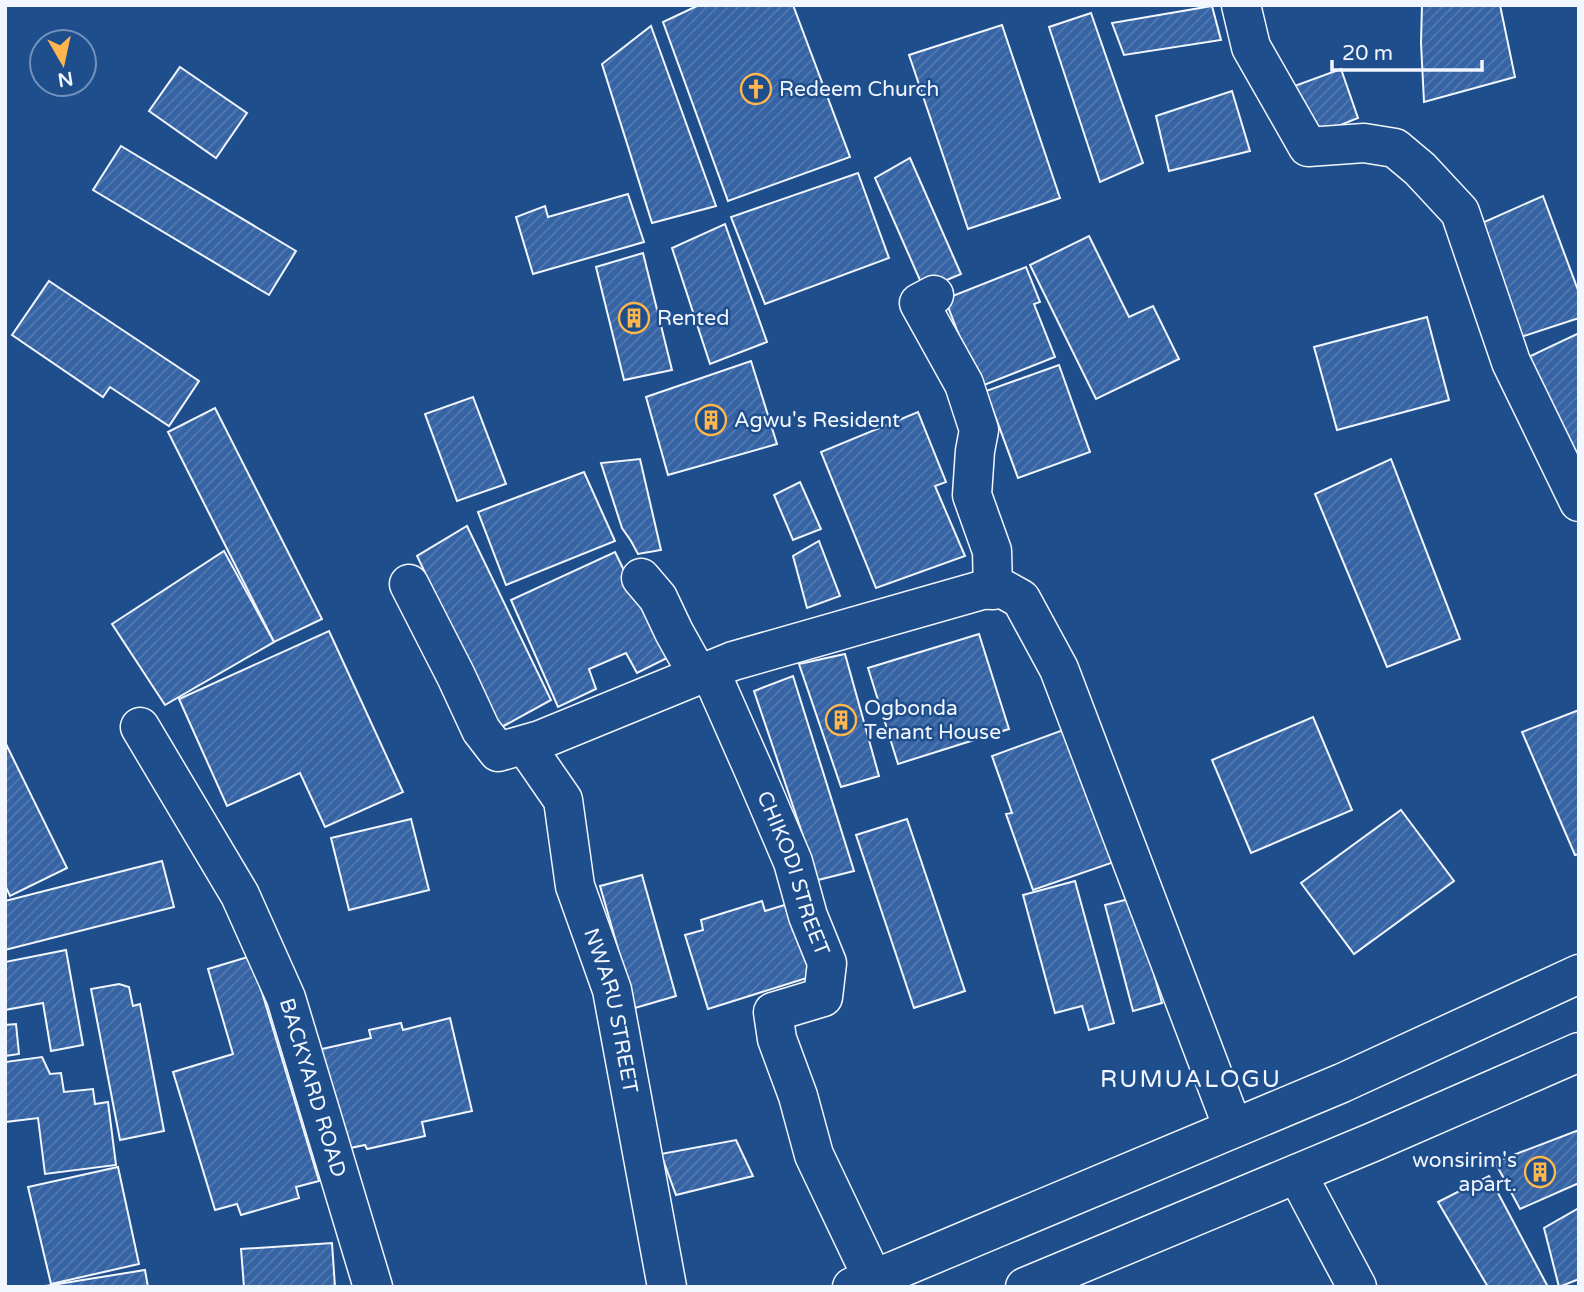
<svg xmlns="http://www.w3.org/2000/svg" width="1584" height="1292" viewBox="0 0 1584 1292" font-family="'Varela Round',sans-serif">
	<defs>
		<pattern id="building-hatch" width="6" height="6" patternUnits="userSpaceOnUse" patternTransform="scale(1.75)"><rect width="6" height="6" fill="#3563a3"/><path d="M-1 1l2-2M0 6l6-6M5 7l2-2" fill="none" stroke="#537ab1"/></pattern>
	</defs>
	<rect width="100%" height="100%" fill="#1f4e8c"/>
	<g fill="url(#building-hatch)" stroke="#f2f6ff" stroke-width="2">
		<polygon points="699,5 793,5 850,157 728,201 663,22"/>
		<polygon points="1422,5 1500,5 1515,77 1424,102 1421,43"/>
		<polygon points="1212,6 1221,40 1124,55 1112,23"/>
		<polygon points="1091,13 1143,163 1100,182 1049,27"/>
		<polygon points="1002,25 1060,198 968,229 909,55"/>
		<polygon points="651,26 716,206 652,223 602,64"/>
		<polygon points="180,67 247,113 216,158 149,111"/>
		<polygon points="1341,69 1358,118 1311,137 1289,88"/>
		<polygon points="1232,91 1250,151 1169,171 1156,116"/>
		<polygon points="121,146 296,251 269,295 93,190"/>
		<polygon points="910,158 961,274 942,282 923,287 875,178"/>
		<polygon points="858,173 889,258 765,304 731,217"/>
		<polygon points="628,194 644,242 533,274 516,217 545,206 548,217"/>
		<polygon points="1543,196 1579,293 1579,318 1518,338 1473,227"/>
		<polygon points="725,224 767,342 710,364 672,248"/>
		<polygon points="1089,236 1129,317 1153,306 1179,359 1096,399 1030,265"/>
		<polygon points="643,253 672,370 624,380 596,267"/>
		<polygon points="1026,267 1040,302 1034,304 1055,357 979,387 945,299"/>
		<polygon points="49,281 199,381 169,426 110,387 103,397 12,335"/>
		<polygon points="1427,317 1449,400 1337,430 1314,347"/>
		<polygon points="1579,333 1579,451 1565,457 1522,360"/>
		<polygon points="751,361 777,444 668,475 646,397"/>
		<polygon points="1059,365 1090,452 1018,478 986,391"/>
		<polygon points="473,397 506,484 457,501 425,414"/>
		<polygon points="215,408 322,619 274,642 168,432"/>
		<polygon points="918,412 946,482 935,486 965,556 876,588 821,452"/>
		<polygon points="640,459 661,550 638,554 631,541 622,528 601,463"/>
		<polygon points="1391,459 1460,639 1387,667 1315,494"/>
		<polygon points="584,472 615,541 506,585 478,512"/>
		<polygon points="800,482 821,529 793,540 774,495"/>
		<polygon points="467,526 551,700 500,728 417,556"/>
		<polygon points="819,541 840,596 807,608 793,556"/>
		<polygon points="224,551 274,642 165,705 112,624"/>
		<polygon points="615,552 667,658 637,673 626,653 589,669 596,689 558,707 511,600"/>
		<polygon points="329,631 403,792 325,827 300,773 227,806 179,699"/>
		<polygon points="979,634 1009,729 898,764 868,668"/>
		<polygon points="845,654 879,776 841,787 799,664"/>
		<polygon points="793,676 854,871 818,880 754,691"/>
		<polygon points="1579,710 1579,854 1575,855 1522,732"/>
		<polygon points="1313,717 1352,810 1251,853 1212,760"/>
		<polygon points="1066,729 1114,862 1033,890 1006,814 1012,813 992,756"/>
		<polygon points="5,742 67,868 10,896 5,885"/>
		<polygon points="1401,810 1454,881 1354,954 1301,883"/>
		<polygon points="411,819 429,890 349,910 331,838"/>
		<polygon points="907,819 965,991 914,1008 856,835"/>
		<polygon points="162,861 174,907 5,950 5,901"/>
		<polygon points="642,875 676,996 635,1008 600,886"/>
		<polygon points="1075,881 1114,1023 1089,1030 1082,1006 1055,1013 1023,895"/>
		<polygon points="1133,898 1162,1003 1133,1011 1105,905"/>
		<polygon points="762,901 765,911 791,903 813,976 708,1009 685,935 703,930 701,920"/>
		<polygon points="66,950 83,1045 51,1051 43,1003 5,1010 5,962"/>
		<polygon points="251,956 319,1181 296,1187 299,1198 241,1215 237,1204 215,1210 173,1072 233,1054 208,969"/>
		<polygon points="119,984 129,987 133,1006 140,1004 164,1131 120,1140 91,989"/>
		<polygon points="450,1018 472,1111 422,1122 425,1136 367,1149 365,1145 336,1151 313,1051 371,1038 369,1030 401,1023 403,1030"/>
		<polygon points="16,1024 19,1054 5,1056 5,1025"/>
		<polygon points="42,1057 50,1074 61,1073 64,1092 93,1089 95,1104 108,1102 116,1165 45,1174 38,1118 5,1122 5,1062"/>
		<polygon points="1579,1130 1579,1183 1520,1209 1495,1162"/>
		<polygon points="736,1140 753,1176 676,1195 661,1154"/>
		<polygon points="118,1167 139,1264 51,1284 28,1187"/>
		<polygon points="1489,1176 1548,1287 1488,1287 1438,1202"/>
		<polygon points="1579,1208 1579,1279 1559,1287 1544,1228"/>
		<polygon points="332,1243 335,1287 244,1287 241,1249"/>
		<polygon points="145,1270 148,1287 39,1287"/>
	</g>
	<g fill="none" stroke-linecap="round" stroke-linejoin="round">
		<g stroke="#f2f6ff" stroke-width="41">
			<g id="street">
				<polyline points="1241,5 1251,47 1308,147 1364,143 1395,148 1420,169 1460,212 1511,362 1579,502"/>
				<polyline points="934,295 919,303 964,384 979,430 975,451 972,495 992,551 993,590"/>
				<polyline points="641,578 658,598 674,632 698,675"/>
				<polyline points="409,584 456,676 481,730 498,752 540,740 733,661 982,590 1003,589 1021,599 1059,669 1233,1128"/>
				<path id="s1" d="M710,671L755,773L793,862L808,916L827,963L823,997L773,1012L777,1039L798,1096L814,1155L873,1279"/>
				<path id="s2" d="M140,727L240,895L286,998L373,1287"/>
				<path id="s3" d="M525,745L563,800L575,886L612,990L667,1287"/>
				<polyline points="1297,1174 1357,1287"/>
			</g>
		</g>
		<g stroke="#f2f6ff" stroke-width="41">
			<g id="secondary">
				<polyline points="852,1287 896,1270 1342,1083 1579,974"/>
				<polyline points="1025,1287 1373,1142 1579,1052"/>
			</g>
		</g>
		<use href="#street" stroke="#1f4e8c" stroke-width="38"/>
		<use href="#secondary" stroke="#1f4e8c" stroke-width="38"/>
	</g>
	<defs>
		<g id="church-ring" transform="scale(1.575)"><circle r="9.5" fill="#1f4e8c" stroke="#ffb74d" stroke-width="1.5"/><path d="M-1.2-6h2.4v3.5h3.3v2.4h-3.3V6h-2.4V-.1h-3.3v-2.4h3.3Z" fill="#ffb74d"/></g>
		<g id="building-ring" transform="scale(1.575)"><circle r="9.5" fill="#1f4e8c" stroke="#ffb74d" stroke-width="1.5"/><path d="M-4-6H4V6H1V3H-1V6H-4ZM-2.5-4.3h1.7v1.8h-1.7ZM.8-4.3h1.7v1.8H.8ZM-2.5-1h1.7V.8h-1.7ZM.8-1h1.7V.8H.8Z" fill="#ffb74d"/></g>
	</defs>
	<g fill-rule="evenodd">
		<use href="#church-ring" x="756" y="89"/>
		<use href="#building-ring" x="634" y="318"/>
		<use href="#building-ring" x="711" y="420"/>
		<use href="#building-ring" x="841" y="720"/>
		<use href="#building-ring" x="1540" y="1172"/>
	</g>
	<g text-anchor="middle" stroke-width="5" stroke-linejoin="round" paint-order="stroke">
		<g font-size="21" fill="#f2f6ff" stroke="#1f4e8c" text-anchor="start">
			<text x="779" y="96">Redeem Church</text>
			<text x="657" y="325">Rented</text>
			<text x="734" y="427">Agwu's Resident</text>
			<text x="864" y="715">Ogbonda<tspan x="864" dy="24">Tenant House</tspan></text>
			<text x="1517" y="1167" text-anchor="end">wonsirim's<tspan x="1517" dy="24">apart.</tspan></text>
		</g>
		<g font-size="21" fill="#f2f6ff" stroke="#1f4e8c">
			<text dy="7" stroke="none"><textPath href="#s1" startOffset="219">CHIKODI STREET</textPath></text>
			<text dy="7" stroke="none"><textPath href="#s3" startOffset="284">NWARU STREET</textPath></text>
			<text dy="7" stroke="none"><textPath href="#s2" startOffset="402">BACKYARD ROAD</textPath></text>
		</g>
		<g font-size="24" letter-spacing="2" fill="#f2f6ff" stroke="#1f4e8c">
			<text x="1191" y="1087">RUMUALOGU</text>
		</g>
	</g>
	<rect width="1584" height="1292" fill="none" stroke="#f2f6ff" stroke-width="14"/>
	<g transform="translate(63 63) rotate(171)"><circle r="33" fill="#1f4e8c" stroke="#7391ba" stroke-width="2"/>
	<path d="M0-5L12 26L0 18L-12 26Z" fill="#ffb74d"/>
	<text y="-10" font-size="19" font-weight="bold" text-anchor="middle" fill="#f2f6ff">N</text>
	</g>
	<path d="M1332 60v10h150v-10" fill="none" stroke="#f2f6ff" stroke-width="3.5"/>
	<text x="1342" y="60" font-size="21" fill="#f2f6ff" stroke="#1f4e8c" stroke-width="5" paint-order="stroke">20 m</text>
</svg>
